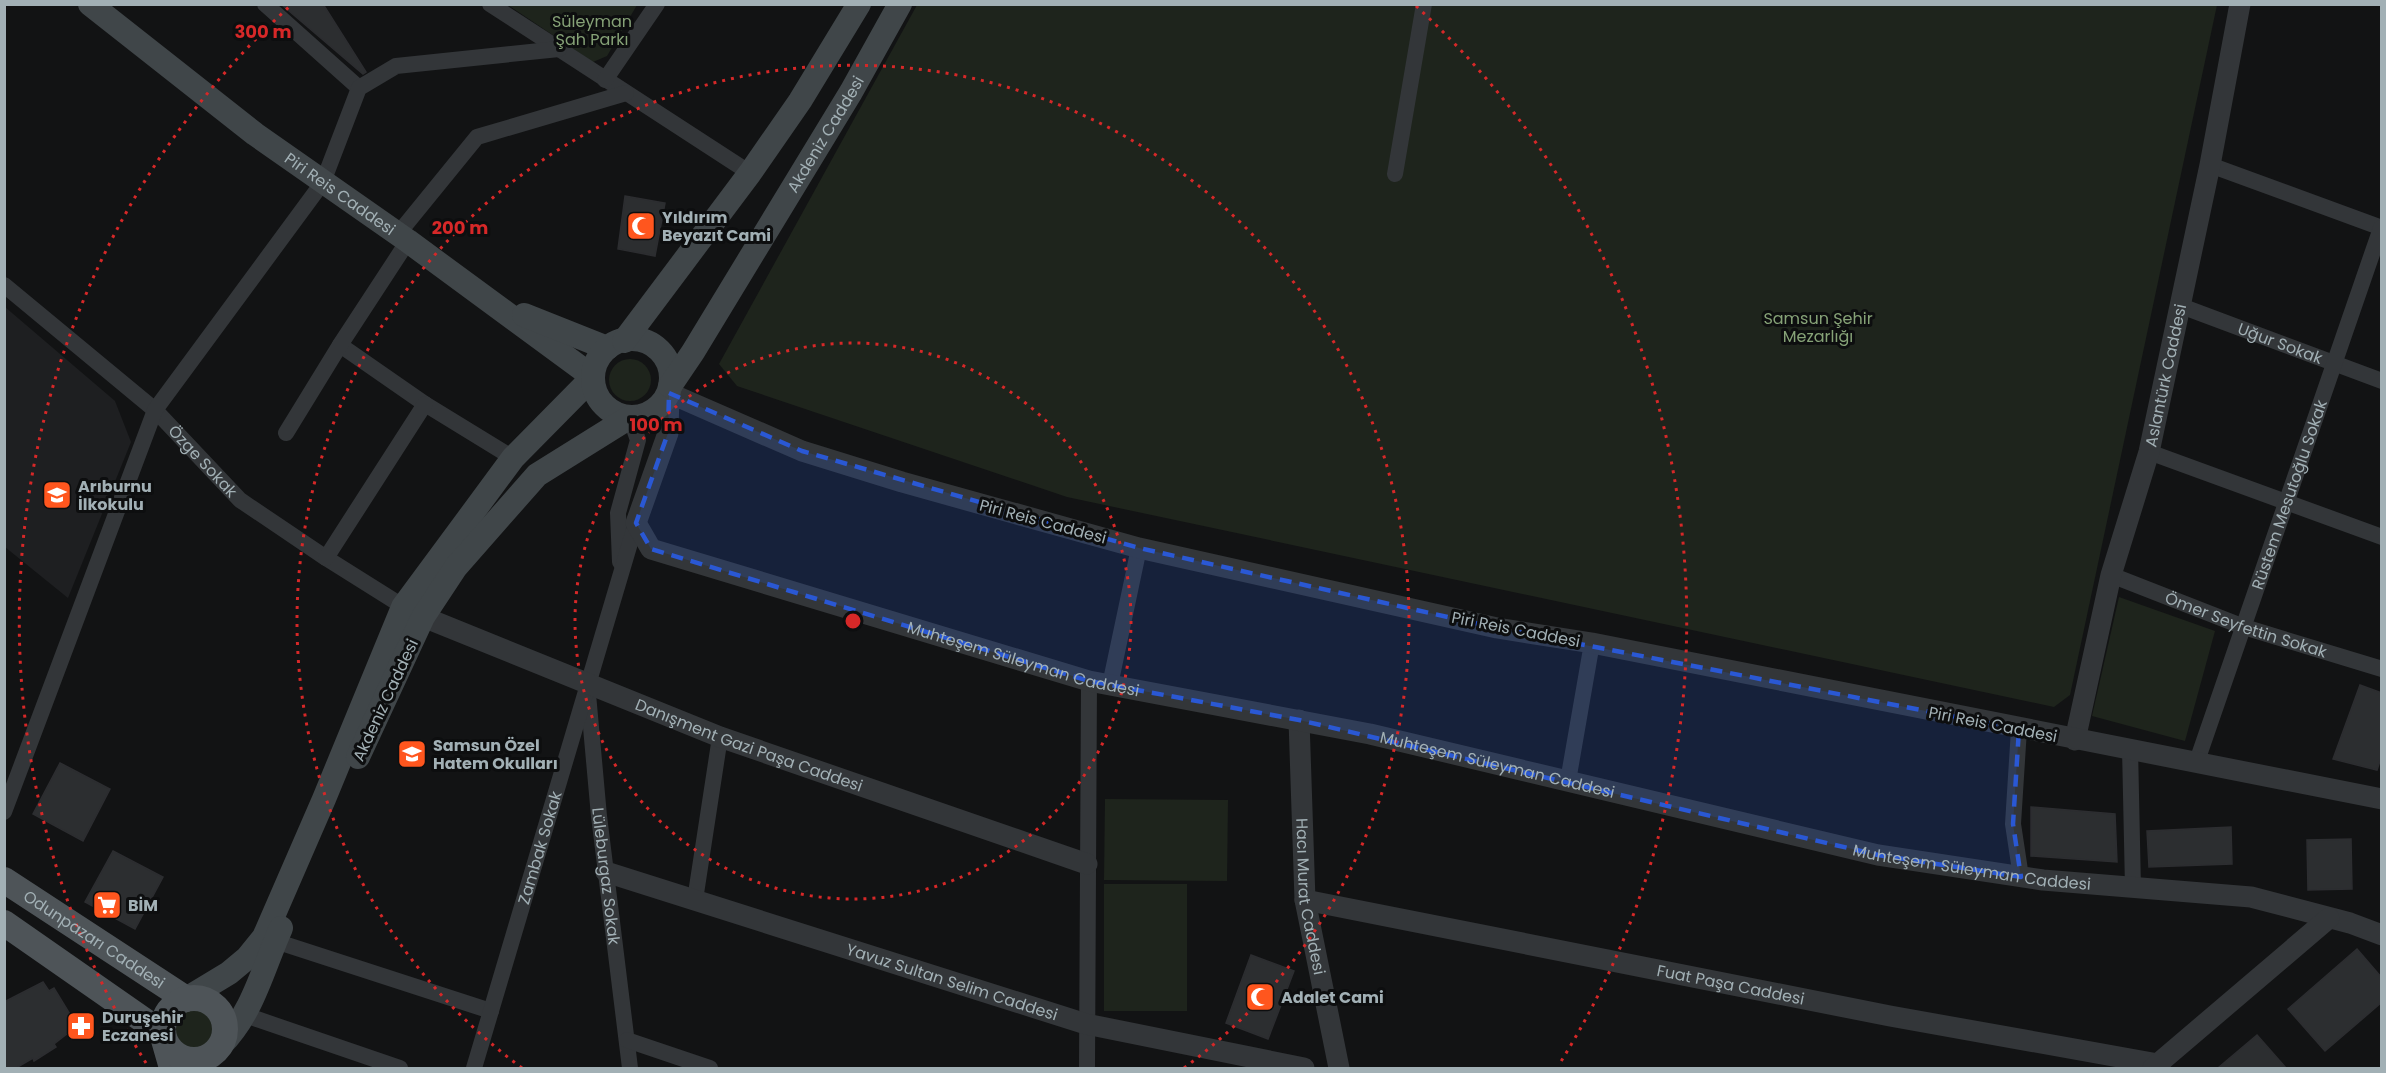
<svg xmlns="http://www.w3.org/2000/svg" width="2386" height="1073" viewBox="0 0 2386 1073" font-family="Poppins,sans-serif">
	<rect width="100%" height="100%" fill="#121314"/>
	<polygon fill="#1e1f21" points="5,307 115,401 131,442 68,598 5,547"/>
	<g fill="#1e241c">
		<polygon points="508,5 637,5 607,56 593,62"/>
		<polygon points="917,5 2217,5 2070,695 2054,707 1067,497 737,386 719,364"/>
		<circle cx="630" cy="380" r="21"/>
		<polygon points="2119,597 2215,631 2185,741 2092,716"/>
		<polygon points="1105,799 1228,800 1227,881 1104,880"/>
		<rect x="1104" y="884" width="83" height="127"/>
		<circle cx="194" cy="1029" r="21"/>
	</g>
	<g fill="#2c2e30" stroke="#2c2d30" stroke-width="1.5">
		<polygon points="281,4 323,4 366,72 363,74"/>
		<polygon points="625,196 665,203 655,256 618,249"/>
		<polygon points="2360,685 2382,693 2382,755 2377,770 2333,759"/>
		<polygon points="60,763 110,789 83,841 33,814"/>
		<polygon points="2031,807 2115,814 2117,862 2031,856"/>
		<polygon points="2231,827 2232,864 2149,867 2147,831"/>
		<polygon points="2351,839 2352,889 2308,890 2307,840"/>
		<polygon points="113,851 163,877 135,929 85,902"/>
		<polygon points="2357,949 2382,978 2382,1002 2325,1051 2288,1009"/>
		<polygon points="1251,955 1294,971 1268,1039 1226,1023"/>
		<polygon points="43,982 49,991 54,988 71,1016 67,1020 73,1029 54,1044 56,1047 34,1061 33,1058 16,1068 4,1068 4,1002"/>
		<polygon points="2257,1035 2286,1068 2218,1068"/>
	</g>
	<g fill="none" stroke-linecap="round" stroke-linejoin="round">
		<g stroke="#333639" stroke-width="16">
			<polyline points="265,4 359,88"/>
			<polyline points="490,4 750,173"/>
			<polyline points="605,80 657,4"/>
			<polyline points="2210,165 2382,228"/>
			<polyline points="1395,174 1424,4"/>
			<polyline points="398,234 477,137 626,93"/>
			<path id="s1" d="M4,285L155,410L240,500L326,558L412,612"/>
			<path id="s2" d="M2181,306L2382,381"/>
			<polyline points="340,345 425,404 513,458"/>
			<polyline points="286,433 340,345 408,241"/>
			<polyline points="2149,452 2382,537"/>
			<polyline points="326,558 425,404"/>
			<polyline points="620,562 618,513 638,440 630,417"/>
			<path id="s3" d="M2111,575L2244,627L2382,669"/>
			<polyline points="1110,685 1139,548"/>
			<path id="s4" d="M588,694L599,816L630,1068"/>
			<polyline points="2019,729 2013,824 2021,877"/>
			<polyline points="2130,748 2133,888"/>
			<path id="s5" d="M2197,761L2381,228"/>
			<polyline points="1568,781 1592,643"/>
			<polyline points="4,812 155,410 323,182 359,88 396,66 559,49"/>
			<polyline points="695,900 720,737"/>
			<polyline points="275,941 491,1011"/>
			<polyline points="245,1015 400,1068"/>
			<polyline points="627,1040 710,1068"/>
			<path id="s6" d="M474,1068L636,523"/>
			<polyline points="1087,1068 1089,681"/>
		</g>
		<g stroke="#333639" stroke-width="21">
			<path id="s7" d="M416,614L720,737L1087,864"/>
			<path id="s8" d="M1299,720L1305,900L1339,1068"/>
			<path id="s9" d="M2075,740L2111,575L2149,452L2210,165L2240,4"/>
			<path id="s10" d="M2382,799L1592,643L1497,628L1139,548L902,482L802,451L669,393L668,433L636,523L651,549L1089,681L1370,734L1878,855L2043,880L2251,897L2350,923L2382,935"/>
			<path id="s11" d="M606,872L1086,1024L1304,1068"/>
			<path id="s12" d="M1305,900L1890,1016L2158,1064"/>
			<polyline points="2153,1068 2329,918"/>
		</g>
		<g stroke="#404649" stroke-width="24">
			<path id="s13" d="M90,4L255,134L408,241L593,377L513,458L403,607L324,799L264,937L247,958L229,973L186,999"/>
			<polyline points="524,315 607,348"/>
			<circle cx="632" cy="378" r="39"/>
			<polyline points="624,341 750,173 800,101 859,4"/>
			<path id="s14" d="M670,386L693,352L851,92L900,4"/>
			<polyline points="358,757 423,617 456,567 537,475 630,417"/>
			<path d="M221,1045C253,1013 263,968 281,928"/>
		</g>
		<g stroke="#4e5458" stroke-width="26">
			<path id="s15" d="M4,880L186,999"/>
			<polyline points="4,923 162,1033 172,1068"/>
			<circle cx="194" cy="1029" r="31"/>
		</g>
	</g>
	<path fill="#2a58d4" fill-opacity="0.2" stroke="#2a58d4" stroke-width="4.5" stroke-dasharray="12 8" stroke-linejoin="round" d="M669,393L802,451L1139,548L1497,628L2019,729L2013,824L2021,877L1878,855L1299,720L1089,681L651,549L636,523L668,433Z"/>
	<g fill="none" stroke="#d62828" stroke-width="3" stroke-dasharray="3 6">
		<circle cx="853" cy="621" r="278"/>
		<path d="M522 1068A556 556 0 1 1 1184 1068"/>
		<path d="M146 1063A834 834 0 0 1 290 6M1416 6A834 834 0 0 1 1560 1063"/>
	</g>
	<defs>
		<g id="mosque-square" transform="scale(1.5)"><rect x="-9" y="-9" width="18" height="18" rx="4" fill="#ff561e" stroke="#0d0e0f"/><path d="M3.5-4.9A6 6 0 1 0 3.5 4.9A5 5 0 1 1 3.5-4.9Z" fill="#fff"/></g>
		<g id="school-square" transform="scale(1.5)"><rect x="-9" y="-9" width="18" height="18" rx="4" fill="#ff561e" stroke="#0d0e0f"/><path d="M0-5L7-2L0 1L-7-2ZM-4 1L0 2.5L4 1V4Q0 6-4 4Z" fill="#fff"/></g>
		<g id="supermarket-square" transform="scale(1.5)"><rect x="-9" y="-9" width="18" height="18" rx="4" fill="#ff561e" stroke="#0d0e0f"/><path d="M-6-5.5h2.5l.6 2H6L4.5 2H-2.5L-4.4-4H-6ZM-1.5 3.2a1.3 1.3 0 1 0 .1 0ZM3 3.2a1.3 1.3 0 1 0 .1 0Z" fill="#fff"/></g>
		<g id="pharmacy-square" transform="scale(1.5)"><rect x="-9" y="-9" width="18" height="18" rx="4" fill="#ff561e" stroke="#0d0e0f"/><path d="M-2-6h4v4h4v4h-4v4h-4v-4h-4v-4h4Z" fill="#fff"/></g>
	</defs>
	<g fill-rule="evenodd">
		<use href="#mosque-square" x="641" y="226"/>
		<use href="#school-square" x="57" y="495"/>
		<use href="#school-square" x="412" y="754"/>
		<use href="#supermarket-square" x="107" y="905"/>
		<use href="#mosque-square" x="1260" y="997"/>
		<use href="#pharmacy-square" x="81" y="1026"/>
	</g>
	<g text-anchor="middle" stroke-width="6" stroke-linejoin="round" paint-order="stroke">
		<g font-size="16" fill="#86a277" stroke="#0d0e0f">
			<text x="592" y="27">Süleyman<tspan x="592" dy="18">Şah Parkı</tspan></text>
			<text x="1818" y="324">Samsun Şehir<tspan x="1818" dy="18">Mezarlığı</tspan></text>
		</g>
		<g font-size="16" fill="#a2b0b5" stroke="#0d0e0f">
			<text dy="6" stroke="none"><textPath href="#s14" startOffset="296">Akdeniz Caddesi</textPath></text>
			<text dy="6" stroke="none"><textPath href="#s13" startOffset="314">Piri Reis Caddesi</textPath></text>
			<text dy="6" stroke="none"><textPath href="#s2" startOffset="106">Uğur Sokak</textPath></text>
			<text dy="6" stroke="none"><textPath href="#s9" startOffset="376">Aslantürk Caddesi</textPath></text>
			<text dy="6" stroke="none"><textPath href="#s1" startOffset="266">Özge Sokak</textPath></text>
			<text dy="6" stroke="none"><textPath href="#s5" startOffset="282">Rüstem Mesutoğlu Sokak</textPath></text>
			<text transform="translate(1043 521) rotate(15)" y="6">Piri Reis Caddesi</text>
			<text dy="6" stroke="none"><textPath href="#s3" startOffset="144">Ömer Seyfettin Sokak</textPath></text>
			<text transform="translate(1516 629) rotate(11)" y="6">Piri Reis Caddesi</text>
			<text dy="6" stroke="none"><textPath href="#s10" startOffset="2318">Muhteşem Süleyman Caddesi</textPath></text>
			<text transform="translate(385 700) rotate(-65)" y="6">Akdeniz Caddesi</text>
			<text transform="translate(1993 724) rotate(11)" y="6">Piri Reis Caddesi</text>
			<text dy="6" stroke="none"><textPath href="#s7" startOffset="358">Danışment Gazi Paşa Caddesi</textPath></text>
			<text dy="6" stroke="none"><textPath href="#s10" startOffset="2804">Muhteşem Süleyman Caddesi</textPath></text>
			<text dy="6" stroke="none"><textPath href="#s6" startOffset="230">Zambak Sokak</textPath></text>
			<text dy="6" stroke="none"><textPath href="#s10" startOffset="3290">Muhteşem Süleyman Caddesi</textPath></text>
			<text dy="6" stroke="none"><textPath href="#s4" startOffset="183">Lüleburgaz Sokak</textPath></text>
			<text dy="6" stroke="none"><textPath href="#s8" startOffset="177">Hacı Murat Caddesi</textPath></text>
			<text dy="6" stroke="none"><textPath href="#s15" startOffset="108">Odunpazarı Caddesi</textPath></text>
			<text dy="6" stroke="none"><textPath href="#s11" startOffset="363">Yavuz Sultan Selim Caddesi</textPath></text>
			<text dy="6" stroke="none"><textPath href="#s12" startOffset="434">Fuat Paşa Caddesi</textPath></text>
		</g>
		<g font-size="16" font-weight="bold" fill="#a2b0b5" stroke="#0d0e0f" text-anchor="start">
			<text x="662" y="223">Yıldırım<tspan x="662" dy="18">Beyazıt Cami</tspan></text>
			<text x="78" y="492">Arıburnu<tspan x="78" dy="18">İlkokulu</tspan></text>
			<text x="433" y="751">Samsun Özel<tspan x="433" dy="18">Hatem Okulları</tspan></text>
			<text x="128" y="911">BİM</text>
			<text x="1281" y="1003">Adalet Cami</text>
			<text x="102" y="1023">Duruşehir<tspan x="102" dy="18">Eczanesi</tspan></text>
		</g>
	</g>
	<circle cx="853" cy="621" r="9" fill="#d62828" stroke="#0d0e0f" stroke-width="3"/>
	<g font-size="18" text-anchor="middle" font-weight="bold" fill="#d62828" stroke="#0d0e0f" stroke-width="6" stroke-linejoin="round" paint-order="stroke">
		<text x="263" y="38">300 m</text>
		<text x="460" y="234">200 m</text>
		<text x="656" y="431">100 m</text>
	</g>
	<rect width="2386" height="1073" fill="none" stroke="#a2b0b5" stroke-width="12"/>
</svg>
